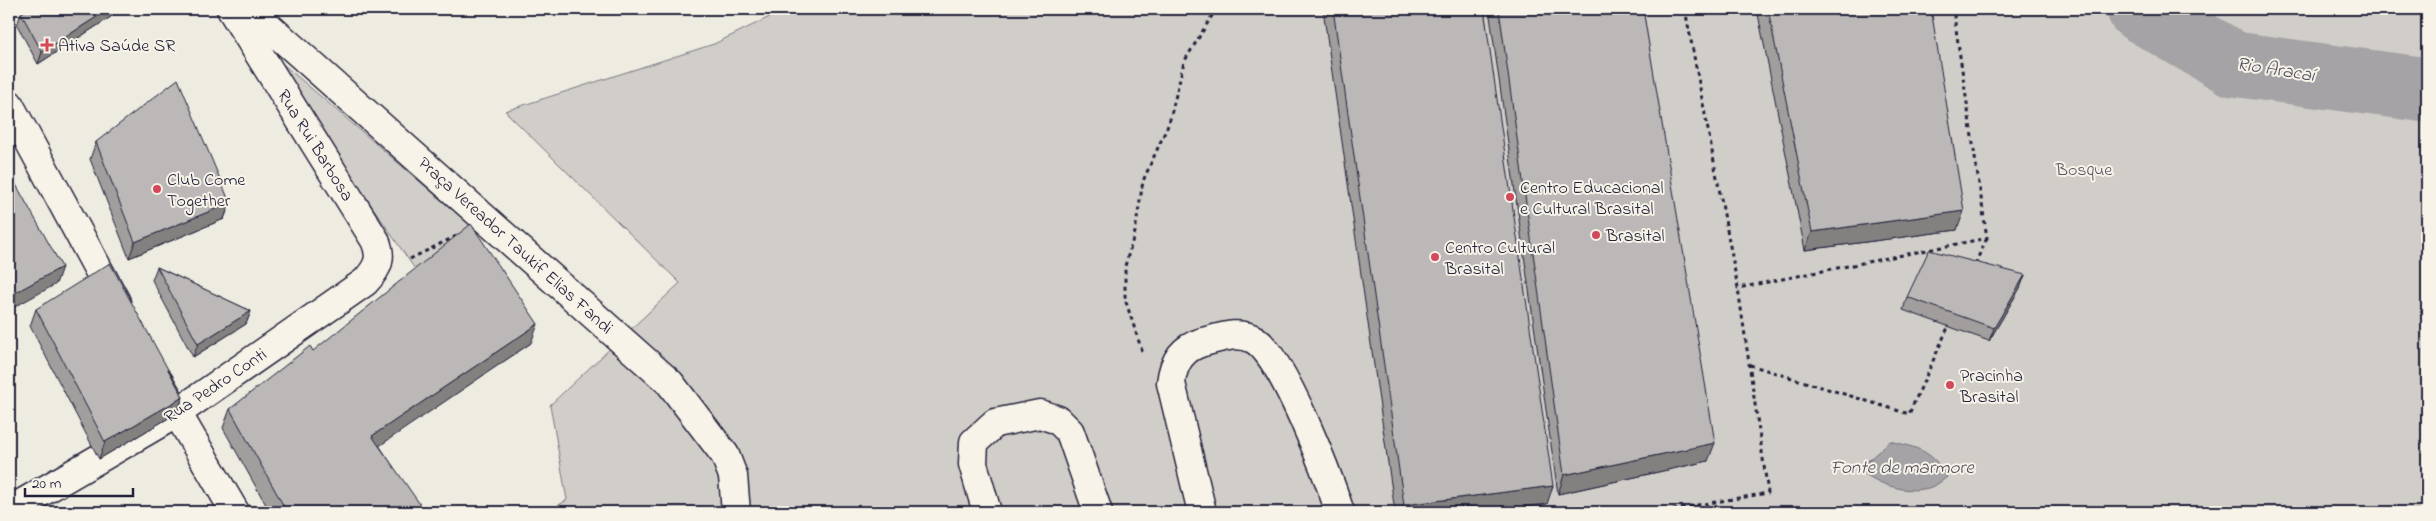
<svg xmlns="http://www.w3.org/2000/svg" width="2436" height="521" viewBox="0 0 2436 521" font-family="'Indie Flower',sans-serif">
	<rect width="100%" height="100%" fill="#eeebe1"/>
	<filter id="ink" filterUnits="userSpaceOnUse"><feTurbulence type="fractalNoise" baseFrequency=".02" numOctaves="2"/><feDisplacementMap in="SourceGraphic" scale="10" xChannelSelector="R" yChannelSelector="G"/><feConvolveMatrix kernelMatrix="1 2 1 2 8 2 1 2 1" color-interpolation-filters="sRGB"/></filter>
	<g filter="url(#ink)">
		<g fill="#d1cdc9" stroke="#7a7882">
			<polygon points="786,9 2427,9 2427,512 547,512 567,500 550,405 680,283 505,111 714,44"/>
			<polygon points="263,47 481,234 417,272"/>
		</g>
		<path fill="#a6a3a6" stroke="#716f7b" d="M1890,441C1918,448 1932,450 1947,477C1943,480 1938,484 1934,486C1910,496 1877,485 1859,469Z"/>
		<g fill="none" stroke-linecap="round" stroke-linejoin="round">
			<polyline stroke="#a6a3a6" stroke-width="65" points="2139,9 2234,64 2427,90"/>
			<g stroke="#22223b" stroke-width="31">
				<g id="minor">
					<polyline points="249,9 670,383 725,455 733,476 736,512"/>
					<path d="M9,511L177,413L365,282C378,268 383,258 375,240L231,9"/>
					<polyline points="987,512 973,464 974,442 995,423 1040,414 1058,420 1070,432 1098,512"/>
					<path d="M1202,512L1171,383C1173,363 1182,348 1203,342C1220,338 1239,330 1255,340C1284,359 1328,476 1340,512"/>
				</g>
			</g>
			<g stroke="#22223b" stroke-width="31">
				<g id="major">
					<polyline points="9,104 116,302"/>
					<polyline points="159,382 235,512"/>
				</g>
			</g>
			<g stroke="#22223b" stroke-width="3" stroke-dasharray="4 4" stroke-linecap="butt">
				<polyline points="1685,9 1738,288 1987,238 1953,9"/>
				<polyline points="410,259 456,236"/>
				<polyline points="1975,264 1987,238"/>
				<polyline points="1142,351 1125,299 1125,266 1135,232 1143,181 1169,123 1184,62 1216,9"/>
				<polyline points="1750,365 1909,414 1950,323"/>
				<polyline points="1657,512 1768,493 1738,288"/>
			</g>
			<use href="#minor" stroke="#f7f3e8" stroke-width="28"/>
			<use href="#major" stroke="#f7f3e8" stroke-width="28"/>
		</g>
		<g fill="#a19e9d" stroke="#22223b">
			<polygon points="28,9 123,9 38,64 17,25 21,13"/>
			<polygon points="1323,9 1484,9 1547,504 1485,512 1395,512"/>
			<polygon points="1489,9 1643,9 1708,461 1558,494"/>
			<polygon points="1757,9 1931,9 1957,230 1805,250"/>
			<polygon points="96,142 230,203 224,219 129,258 90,159"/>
			<polygon points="157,267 251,311 246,324 193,357 152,280"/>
			<polygon points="2025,275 2020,288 1989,341 1903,310 1907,297"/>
			<polygon points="36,309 183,397 177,413 99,459 30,326"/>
			<polygon points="531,343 379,445 423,512 270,512 223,428 230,409 313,351"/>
		</g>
		<g fill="#838180" stroke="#22223b">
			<polygon points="109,9 123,9 38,64 42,52"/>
			<polygon points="230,203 224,219 129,258 135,242"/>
			<polygon points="1964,211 1957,230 1805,250 1812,232"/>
			<polygon points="62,267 56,284 9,310 9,296"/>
			<polygon points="2025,275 2020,288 1989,341 1994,328"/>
			<polygon points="251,311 246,324 193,357 198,344"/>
			<polygon points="538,324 531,343 366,455 372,436"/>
			<polygon points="183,397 177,413 99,459 105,442"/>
			<polygon points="1715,443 1708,461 1558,494 1564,475"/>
			<polygon points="1553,486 1547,504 1485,512 1401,512 1404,505"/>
		</g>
		<g fill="#bbb8b7" stroke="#22223b">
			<polygon points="28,9 109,9 42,52 21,13"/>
			<polygon points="1333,9 1484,9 1553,486 1404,505"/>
			<polygon points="1499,9 1643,9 1715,443 1564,475"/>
			<polygon points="1768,9 1931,9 1964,211 1812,232"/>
			<polygon points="178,79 230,203 135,242 96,142"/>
			<polygon points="9,172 62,267 9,296"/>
			<polygon points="471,224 538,324 372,436 424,510 421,512 287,512 230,409 310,346 313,351"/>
			<polygon points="1929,250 2025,275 1994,328 1907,297"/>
			<polygon points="110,263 183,397 105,442 36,309"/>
			<polygon points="157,267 251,311 198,344"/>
		</g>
	</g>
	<g fill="#d1495b" stroke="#f7f3e8" stroke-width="2">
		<path d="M44.5 37.5h5v5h5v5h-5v5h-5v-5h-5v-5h5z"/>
		<circle cx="157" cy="189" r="5"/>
		<circle cx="1510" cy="197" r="5"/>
		<circle cx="1596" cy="235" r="5"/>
		<circle cx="1435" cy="257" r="5"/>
		<circle cx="1950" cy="385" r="5"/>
	</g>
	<g text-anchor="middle" stroke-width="4" stroke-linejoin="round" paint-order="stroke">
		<g font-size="18" fill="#22223b" stroke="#f7f3e8" text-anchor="start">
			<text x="58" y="51">Ativa Saúde SR</text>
			<text x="167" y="185">Club Come<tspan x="167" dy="21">Together</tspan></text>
			<text x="1520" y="193">Centro Educacional<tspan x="1520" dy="21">e Cultural Brasital</tspan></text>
			<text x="1606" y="241">Brasital</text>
			<text x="1445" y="253">Centro Cultural<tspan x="1445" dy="21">Brasital</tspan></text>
			<text x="1960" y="381">Pracinha<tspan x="1960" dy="21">Brasital</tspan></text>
		</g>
		<g font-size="18" fill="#22223b" stroke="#f7f3e8">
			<text transform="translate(316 145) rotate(58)" y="6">Rua Rui Barbosa</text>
			<text transform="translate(516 245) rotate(42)" y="6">Praça Vereador Taukif Elias Fandi</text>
			<text transform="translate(215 385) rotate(-34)" y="6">Rua Pedro Conti</text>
		</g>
		<g font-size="18" fill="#575566" stroke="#f7f3e8">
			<text x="2084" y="175">Bosque</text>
		</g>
		<g font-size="19" font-style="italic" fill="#504f60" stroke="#f7f3e8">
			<text transform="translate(2276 68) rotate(9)" y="7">Rio Aracaí</text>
			<text x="1902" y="473">Fonte de marmore</text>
		</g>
	</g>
	<rect width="2436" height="521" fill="none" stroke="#f7f3e8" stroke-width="30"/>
	<rect x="15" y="15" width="2406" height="491" fill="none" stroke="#22223b" stroke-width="2" filter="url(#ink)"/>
	<path d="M25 488v8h108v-8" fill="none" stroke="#22223b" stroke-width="2.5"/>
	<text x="32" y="488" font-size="15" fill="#22223b" stroke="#f7f3e8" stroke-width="4" paint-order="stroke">20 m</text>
</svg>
